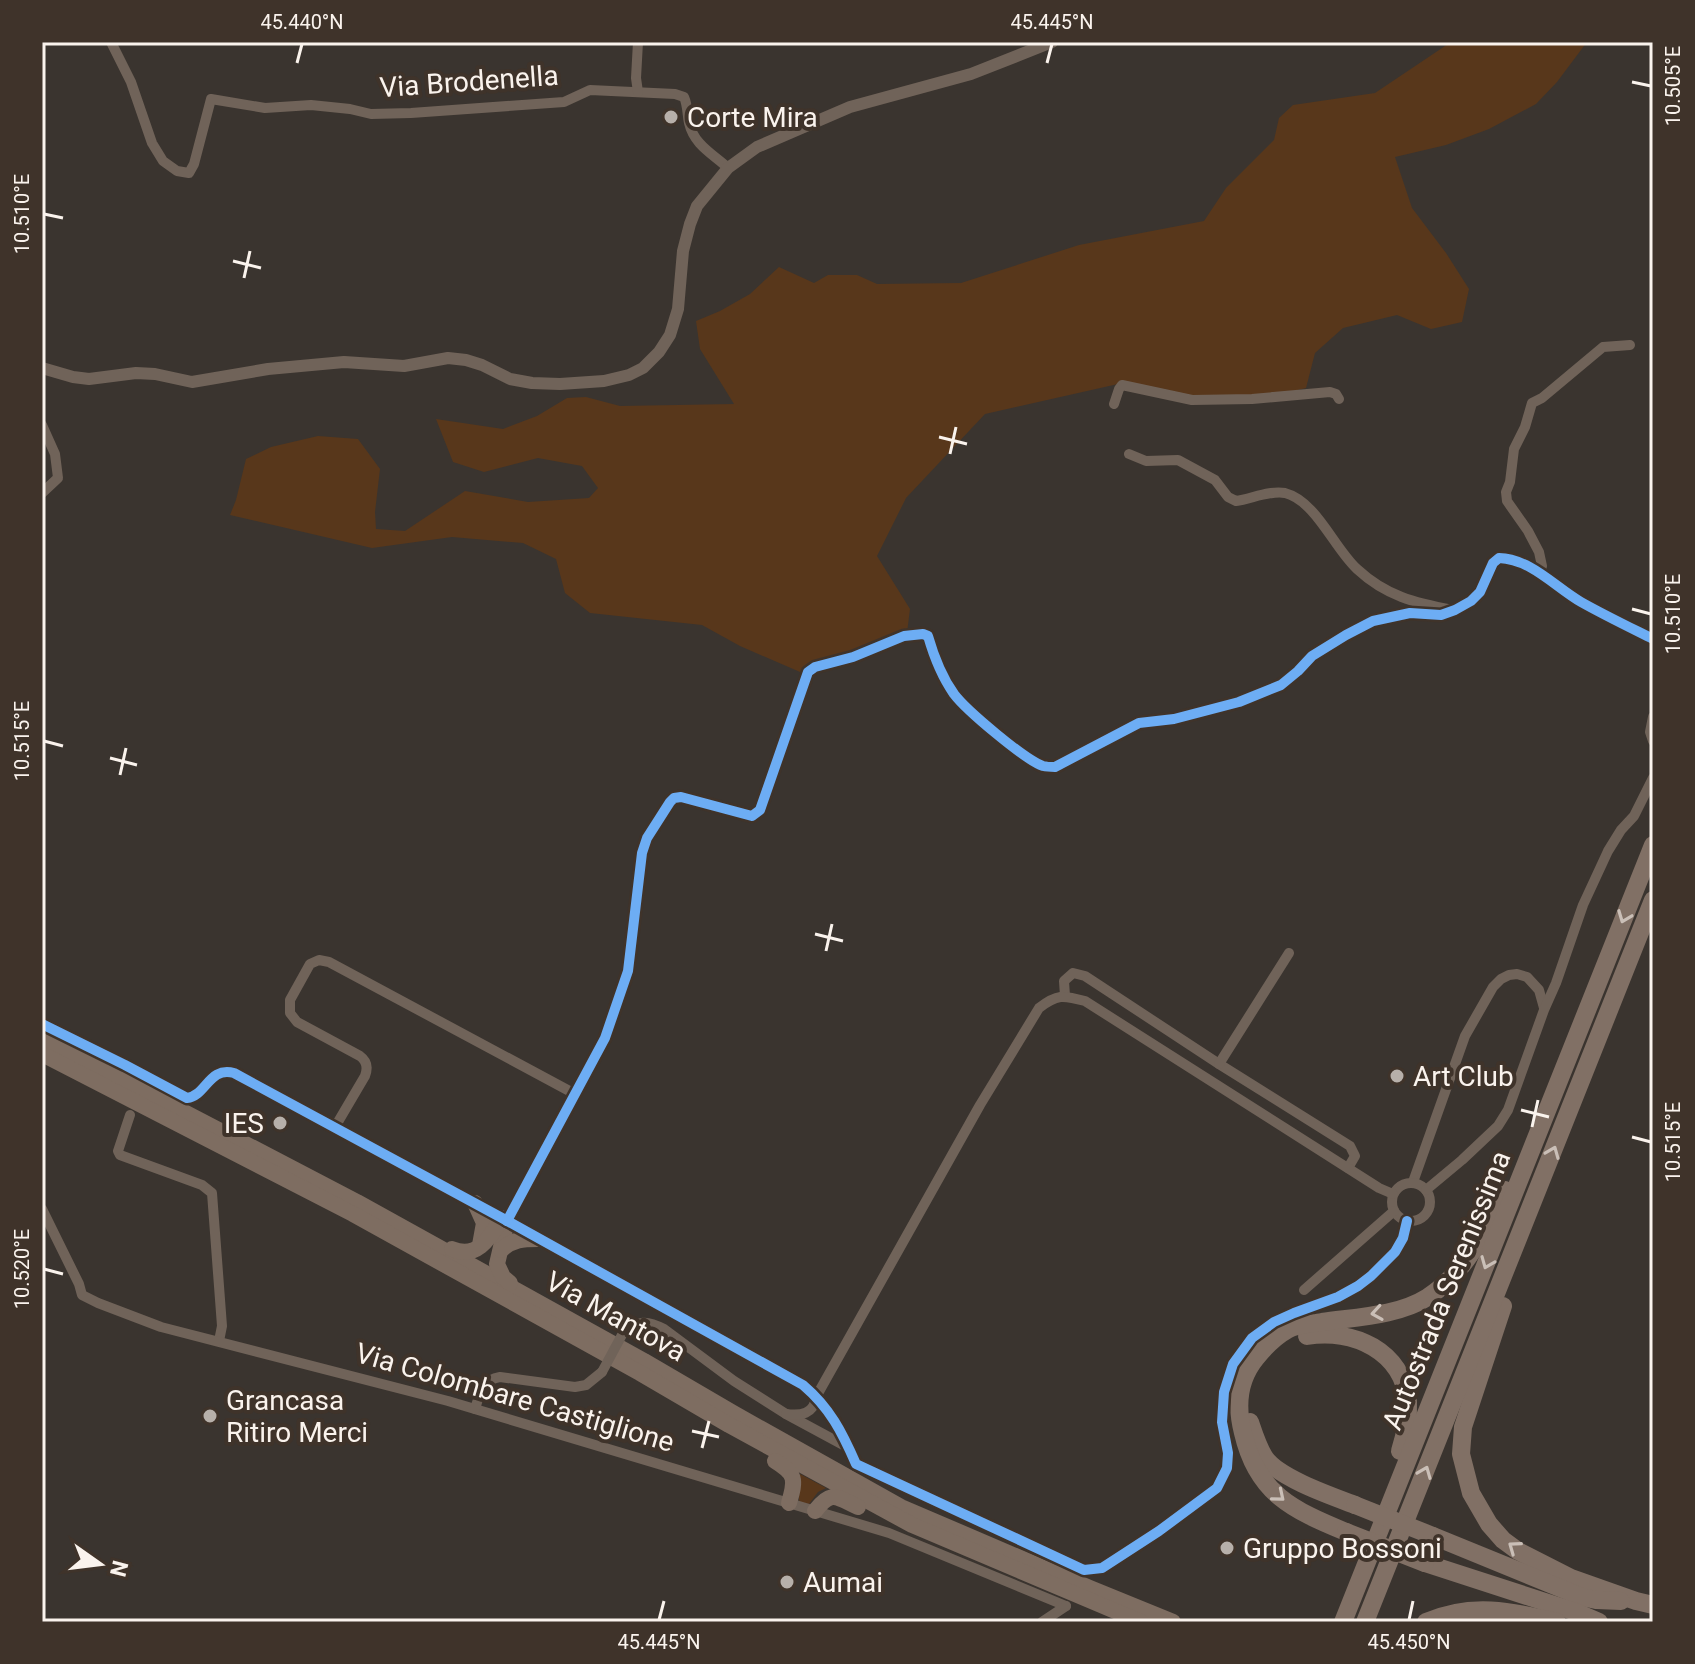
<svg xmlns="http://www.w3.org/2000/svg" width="1695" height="1664" viewBox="0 0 1695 1664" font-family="Roboto,sans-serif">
	<rect width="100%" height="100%" fill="#3a342f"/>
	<g fill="#58371b">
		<polygon points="1451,42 1587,42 1557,82 1536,104 1489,129 1446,145 1395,157 1412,208 1446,253 1469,289 1462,322 1431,329 1397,315 1343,328 1315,353 1306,388 1277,395 1197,400 1118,384 985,414 906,498 877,556 910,609 906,641 807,675 740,646 702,625 590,613 565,593 556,559 523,543 452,537 372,548 230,515 236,500 246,459 271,447 318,436 358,439 380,469 375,512 376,529 405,531 465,491 528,502 589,498 598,488 582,466 538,458 484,472 453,462 436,419 503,429 537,416 567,398 586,397 620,406 734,404 700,349 696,321 720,311 750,294 779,267 814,283 828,275 857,275 877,284 961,283 1079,245 1204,221 1226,188 1274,140 1279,118 1293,105 1375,93"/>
		<polygon points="800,1474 826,1488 818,1492 809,1504 800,1502 799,1500"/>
	</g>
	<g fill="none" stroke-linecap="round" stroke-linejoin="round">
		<g stroke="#706359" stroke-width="10">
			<path d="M111,42L131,82L152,143L163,161L177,171L189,173L194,164L211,99L265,108L311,105L350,109L371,114L411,113L564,102L590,90L675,94L684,97C688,106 687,114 689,123C694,145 713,154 728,168"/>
			<polyline points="638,92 636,78 638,42"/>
			<polyline points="1114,404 1119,389 1122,385 1192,400 1252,399 1330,392 1336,394 1339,399"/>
			<polyline points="42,425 55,454 58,478 42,493"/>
			<path d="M1129,454L1146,461L1178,460L1215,480L1228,497L1236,501C1251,499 1270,490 1285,493C1316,501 1334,548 1357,569C1386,596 1415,603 1453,610"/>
			<polyline points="1540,573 1542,566 1539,552 1528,531 1507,501 1506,492 1510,482 1514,449 1525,427 1532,403 1542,398 1603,347 1630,345"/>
			<polyline points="1653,717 1650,732 1653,741"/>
			<polyline points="1065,996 1064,981 1073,973 1085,976 1219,1064 1350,1146 1355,1156 1348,1168"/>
			<path d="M42,1024L125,1065L187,1098C206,1096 209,1066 234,1073L502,1218L803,1385C830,1408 842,1432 856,1464L1084,1570L1102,1568L1159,1531L1217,1488L1227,1468L1228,1453L1222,1422L1224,1392L1233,1364L1252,1338L1274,1322L1294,1313L1338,1297L1358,1286L1371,1276L1395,1252L1403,1238L1407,1221"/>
			<polyline points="1219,1064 1289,953"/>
			<polyline points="130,1115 118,1151 120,1155 202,1185 212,1193 222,1326 219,1341"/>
			<path d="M335,1127L365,1076C368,1068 367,1061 360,1056L297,1022L290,1013V1000L310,964L319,960L329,962L575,1094"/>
			<polyline points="1413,1182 1465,1036 1493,987 1501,979 1509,975 1517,974 1527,977 1539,990 1544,1008"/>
			<circle cx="1411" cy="1202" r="19"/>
			<polyline points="1426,1190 1462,1160 1498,1126 1508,1110 1544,1010 1556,983 1583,905 1608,851 1621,830 1634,816 1653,778"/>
			<polyline points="42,1209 79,1284 82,1295 98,1303 161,1327 448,1401 889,1533 1066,1606"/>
			<path d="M507,1221L605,1038L628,971L642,853L647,838L670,802L674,798L681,797L752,816L760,810L808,672L815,667L853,657L904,636L923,634L928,636C934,657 942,677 954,694C966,710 1025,760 1043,766C1047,767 1051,767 1055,767L1139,723L1174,719L1239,702L1281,685L1298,671L1312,656L1346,635L1373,621L1410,613L1441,615L1455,610L1471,601L1480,592L1493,563L1499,558C1531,559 1555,587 1581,602C1604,615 1629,627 1653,639"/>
			<polyline points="1304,1290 1394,1211"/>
			<path d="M623,1333C640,1321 645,1319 664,1329L734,1381L786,1414L849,1448"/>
			<path d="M475,1409C480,1393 482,1380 500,1377L575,1387L586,1385L602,1372"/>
			<path d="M786,1414C801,1416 814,1414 816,1397L980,1105L1039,1008C1057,994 1063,995 1085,1001L1379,1188L1393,1194"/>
			<polyline points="1042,1622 1066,1606"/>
		</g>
		<polyline stroke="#706359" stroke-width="12" points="42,368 73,377 89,379 136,373 155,374 192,382 268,369 344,362 404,366 448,358 466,360 482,365 510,379 532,383 560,384 604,381 629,375 643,368 659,352 670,335 678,309 683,251 690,224 697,206 728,168 757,147 850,107 971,74 1052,42"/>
		<g stroke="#7e6d61" stroke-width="16">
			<polyline points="42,1038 357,1202 644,1361 733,1413 901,1507 1090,1588 1173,1622"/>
			<polyline points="42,1054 353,1214 640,1373 729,1425 912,1525 1141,1622"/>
			<polyline points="475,1203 484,1223 480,1245"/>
			<polyline points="507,1221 497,1264 503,1277 510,1283"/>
			<path d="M452,1249C478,1260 490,1237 502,1218"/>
			<path d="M501,1250C513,1239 523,1239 538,1239"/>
			<path d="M775,1461C796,1474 796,1479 789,1503"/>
			<path d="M815,1511C832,1489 836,1497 858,1507"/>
		</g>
		<g stroke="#817065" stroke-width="18">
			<polyline points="1503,1306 1463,1427 1461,1454 1471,1493 1489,1524 1503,1540 1518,1551 1571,1578 1636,1601 1653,1605"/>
			<path d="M1307,1336C1353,1328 1403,1351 1408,1402C1409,1420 1405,1435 1400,1451"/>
			<path d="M1250,1422C1254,1434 1258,1447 1265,1458C1279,1478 1331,1496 1355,1505"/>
			<path d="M1346,1532C1293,1510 1257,1494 1243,1433C1236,1406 1238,1380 1256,1358C1265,1347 1274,1337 1287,1330C1296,1324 1311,1324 1322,1322C1356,1317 1398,1316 1428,1297C1467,1271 1485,1231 1505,1190"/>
			<polyline points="1433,1536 1582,1597 1596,1600 1621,1601"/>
			<polyline points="1425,1563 1576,1612 1599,1622"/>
			<polyline points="1343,1622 1653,845"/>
			<polyline points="1365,1622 1653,900"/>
			<path d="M1426,1622C1472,1602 1510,1611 1557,1622"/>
		</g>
		<polyline stroke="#706359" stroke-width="10" points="602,1372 623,1333"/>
		<g stroke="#817065" stroke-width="18">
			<polyline points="1355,1505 1433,1536"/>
			<polyline points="1346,1532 1425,1563"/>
		</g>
		<g stroke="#3f332a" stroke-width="15">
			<g id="cycleway">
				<path d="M42,1024L125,1065L187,1098C206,1096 209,1066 234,1073L502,1218L803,1385C830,1408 842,1432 856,1464L1084,1570L1102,1568L1159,1531L1217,1488L1227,1468L1228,1453L1222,1422L1224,1392L1233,1364L1252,1338L1274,1322L1294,1313L1338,1297L1358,1286L1371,1276L1395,1252L1403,1238L1407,1221"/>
				<path d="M507,1221L605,1038L628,971L642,853L647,838L670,802L674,798L681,797L752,816L760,810L808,672L815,667L853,657L904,636L923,634L928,636C934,657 942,677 954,694C966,710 1025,760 1043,766C1047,767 1051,767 1055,767L1139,723L1174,719L1239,702L1281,685L1298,671L1312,656L1346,635L1373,621L1410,613L1441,615L1455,610L1471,601L1480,592L1493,563L1499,558C1531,559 1555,587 1581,602C1604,615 1629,627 1653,639"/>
			</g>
		</g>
		<use href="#cycleway" stroke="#6dadf4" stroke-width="10"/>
	</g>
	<defs><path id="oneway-chevron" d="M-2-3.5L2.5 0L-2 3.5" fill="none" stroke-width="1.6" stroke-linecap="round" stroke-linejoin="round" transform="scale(2)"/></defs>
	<g stroke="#cabfb7">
		<use href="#oneway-chevron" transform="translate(1624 917) rotate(111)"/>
		<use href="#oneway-chevron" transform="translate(1553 1152) rotate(-68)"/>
		<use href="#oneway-chevron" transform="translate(1487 1263) rotate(112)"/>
		<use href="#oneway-chevron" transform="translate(1377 1313) rotate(171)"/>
		<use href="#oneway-chevron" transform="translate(1425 1472) rotate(-68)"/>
		<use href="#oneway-chevron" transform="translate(1279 1496) rotate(40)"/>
		<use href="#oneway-chevron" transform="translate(1514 1547) rotate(-144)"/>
	</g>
	<path fill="none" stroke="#faf3ed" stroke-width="3" d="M297,63L302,44M1047,63L1052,44M1632,82L1651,86M44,214L63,218M233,261L261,268M244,278L250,251M939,437L967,444M950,454L956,427M1632,609L1651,614M44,741L63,746M110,758L137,765M120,775L126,748M815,934L843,941M826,951L832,924M1521,1110L1549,1117M1532,1127L1538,1100M1632,1137L1651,1142M44,1269L63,1274M692,1431L719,1437M702,1448L709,1421M659,1620L664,1601M1409,1620L1413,1601"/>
	<g fill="#b7b0aa" stroke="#3f332a" stroke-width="3">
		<circle cx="671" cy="117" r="8"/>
		<circle cx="1397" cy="1076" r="8"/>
		<circle cx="280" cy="1123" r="8"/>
		<circle cx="210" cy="1416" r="8"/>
		<circle cx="1227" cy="1548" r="8"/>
		<circle cx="787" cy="1582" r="8"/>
	</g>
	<g text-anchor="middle" stroke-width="8" stroke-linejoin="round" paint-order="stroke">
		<g font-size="28" fill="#faf3ed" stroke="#3f332a">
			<text transform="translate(469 81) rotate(-4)" y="10">Via Brodenella</text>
			<text transform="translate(1446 1290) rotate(-68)" y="10">Autostrada Serenissima</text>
			<text transform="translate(616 1316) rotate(29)" y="10">Via Mantova</text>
			<text transform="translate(515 1397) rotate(16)" y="10">Via Colombare Castiglione</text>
		</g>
		<g font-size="28" fill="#faf3ed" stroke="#3f332a" text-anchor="start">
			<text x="687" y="127">Corte Mira</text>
			<text x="1413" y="1086">Art Club</text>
			<text x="264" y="1133" text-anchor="end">IES</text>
			<text x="226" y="1410">Grancasa<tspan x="226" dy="32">Ritiro Merci</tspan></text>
			<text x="1243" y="1558">Gruppo Bossoni</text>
			<text x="803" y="1592">Aumai</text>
		</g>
	</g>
	<rect width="1695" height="1664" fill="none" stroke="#3f332a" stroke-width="88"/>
	<g transform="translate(100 1564) rotate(104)" stroke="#3f332a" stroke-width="6" paint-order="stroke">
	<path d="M0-6L14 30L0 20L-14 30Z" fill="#faf3ed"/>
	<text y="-12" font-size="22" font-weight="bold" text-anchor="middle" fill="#faf3ed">N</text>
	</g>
	<rect x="44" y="44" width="1607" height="1576" fill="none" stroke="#faf3ed" stroke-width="3"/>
	<g font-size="20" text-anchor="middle" fill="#faf3ed">
		<text x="302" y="29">45.440°N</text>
		<text x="1052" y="29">45.445°N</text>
		<text transform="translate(1673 86) rotate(-90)" y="7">10.505°E</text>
		<text transform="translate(22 214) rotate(-90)" y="7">10.510°E</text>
		<text transform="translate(1673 614) rotate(-90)" y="7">10.510°E</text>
		<text transform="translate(22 741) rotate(-90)" y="7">10.515°E</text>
		<text transform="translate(1673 1142) rotate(-90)" y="7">10.515°E</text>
		<text transform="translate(22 1269) rotate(-90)" y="7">10.520°E</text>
		<text x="659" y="1649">45.445°N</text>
		<text x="1409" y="1649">45.450°N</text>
	</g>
</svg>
